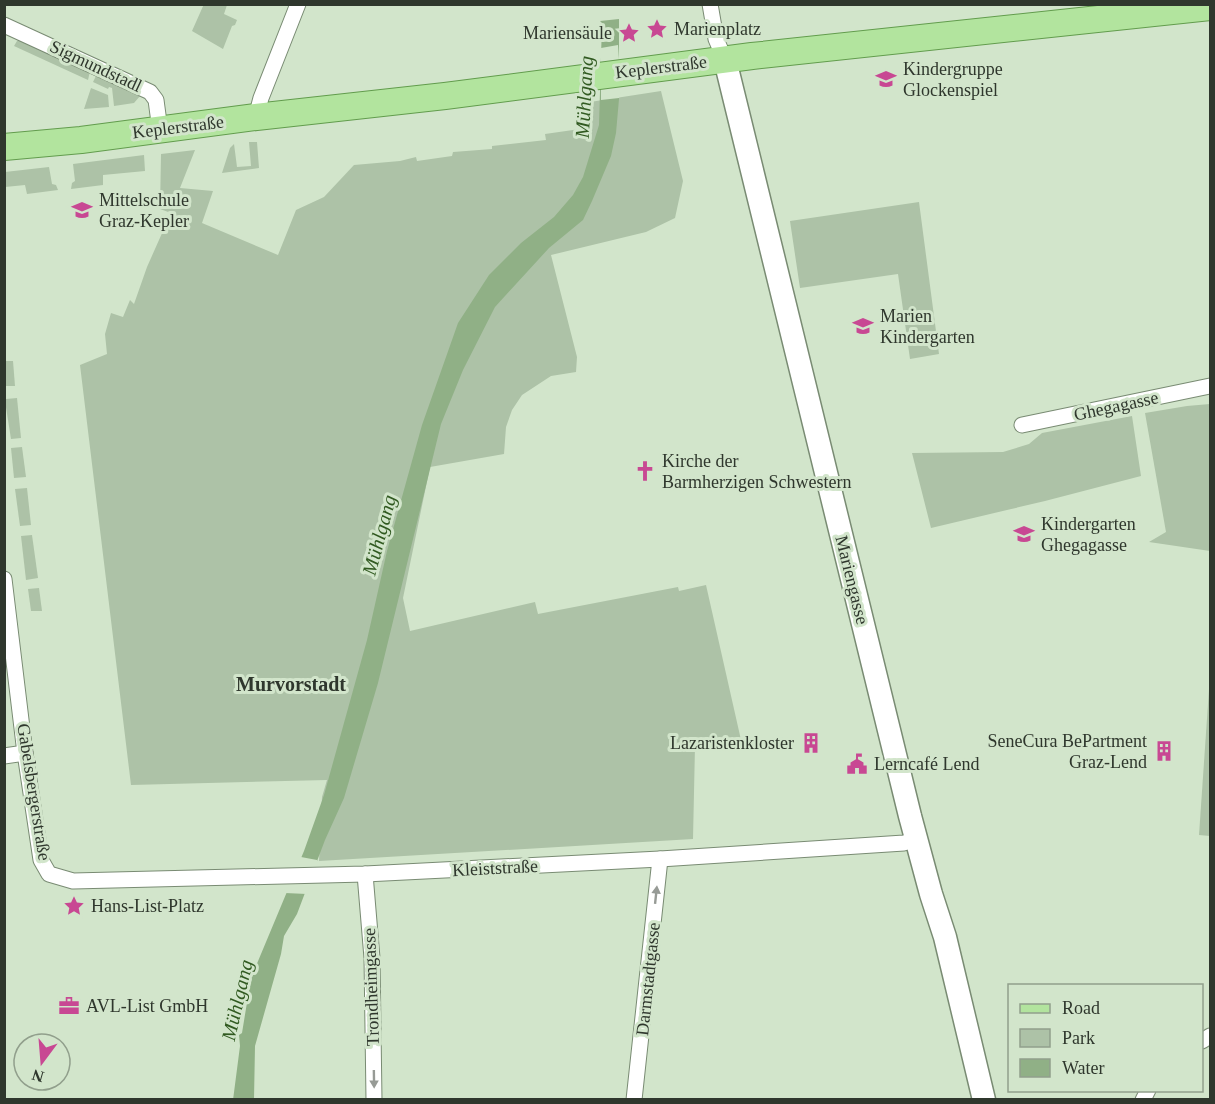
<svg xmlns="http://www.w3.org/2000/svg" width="1215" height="1104" viewBox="0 0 1215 1104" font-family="Georgia,serif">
	<rect width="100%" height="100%" fill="#d2e5cb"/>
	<g fill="#adc2a7">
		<polygon points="204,4 227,5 224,14 237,20 235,25 232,26 223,49 192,31"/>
		<polygon points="21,40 90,71 88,80 14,46 17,41"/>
		<polygon points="97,74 140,96 134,103 114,106 112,88 109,87 108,89 93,82"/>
		<polygon points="91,88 108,95 109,107 84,109"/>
		<polygon points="661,91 683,181 675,218 646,232 551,255 577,357 576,372 551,376 522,395 512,410 506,427 504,454 430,467 403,598 410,631 535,602 538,614 678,587 679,591 706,585 741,740 695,746 693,839 319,861 322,797 327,780 131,785 80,365 107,354 105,334 111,313 123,317 130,300 134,304 147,267 171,213 160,209 161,154 195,150 180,188 213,191 202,223 278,255 296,210 324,197 354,165 400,161 416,157 417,161 452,156 453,152 492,149 492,146 546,140 545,134 580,129 577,104"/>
		<polygon points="249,142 257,142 259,168 222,173 230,148 234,144 237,167 251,166"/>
		<polygon points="144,155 145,171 103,175 103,185 71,189 72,183 75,181 73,164"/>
		<polygon points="49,167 52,184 56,185 58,190 27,194 25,185 5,187 5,172"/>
		<polygon points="919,202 939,354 910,359 898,274 800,288 790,221"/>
		<polygon points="5,361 13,361 15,386 5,386"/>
		<polygon points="17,398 21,438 11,439 5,401 6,399"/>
		<polygon points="1210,404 1210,551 1149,542 1166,532 1145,413 1187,406"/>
		<polygon points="1132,416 1141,476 1045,501 931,528 912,453 1003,452 1029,444 1042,433"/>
		<polygon points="22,447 26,477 14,478 11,448"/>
		<polygon points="27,488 31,525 20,526 15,489"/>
		<polygon points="32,535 38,578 26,580 21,536"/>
		<polygon points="39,588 42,611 31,611 28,589"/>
		<polygon points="1210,675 1210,836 1199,835"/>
	</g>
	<polygon fill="#90b086" points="619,19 619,99 616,133 611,156 592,201 583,220 549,248 495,307 463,370 441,424 378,683 344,798 325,840 297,914 284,936 281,954 255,1046 254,1099 233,1100 240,1046 239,1035 242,1033 251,978 304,851 324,795 367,640 387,551 422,425 458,323 489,275 521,243 554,217 573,195 583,177 599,125 602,23 600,21"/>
	<g fill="#d2e5cb">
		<polygon points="618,45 621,91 619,98 601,100 601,48"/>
		<polygon points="301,857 317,860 317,870 307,894 285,893 284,890 296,862"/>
	</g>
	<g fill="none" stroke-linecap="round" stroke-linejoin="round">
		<g stroke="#798b73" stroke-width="17">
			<g id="street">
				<polyline points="710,4 716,39 725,60"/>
				<polyline points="4,25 150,92 156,100 160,130"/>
				<polyline points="256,117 261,98 298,4"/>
				<polyline points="1022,425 1210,386"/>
				<polyline points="4,579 25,753 41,860 49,874 73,881 365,874 660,859 904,843 916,839"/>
				<polyline points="4,756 25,753"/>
				<polyline points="365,874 372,958 374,1100"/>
				<polyline points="1202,1041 1210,1036"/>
				<polyline points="634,1100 660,859"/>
				<polyline points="1143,1100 1148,1090"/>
			</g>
		</g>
		<g stroke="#798b73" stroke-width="25">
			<polyline id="secondary" points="725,60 910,816 931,894 945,937 984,1100"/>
		</g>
		<g stroke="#629c4d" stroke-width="28">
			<polyline id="primary" points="4,147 81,140 256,117 445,96 752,56 1210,7"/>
		</g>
		<use href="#street" stroke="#fff" stroke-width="15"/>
		<use href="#secondary" stroke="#fff" stroke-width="22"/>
		<use href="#primary" stroke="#b2e49e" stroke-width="26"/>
	</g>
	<defs><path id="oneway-solid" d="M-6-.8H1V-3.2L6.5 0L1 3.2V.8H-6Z" transform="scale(1.5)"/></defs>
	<g fill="#979b96">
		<use href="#oneway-solid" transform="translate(656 895) rotate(-84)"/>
		<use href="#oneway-solid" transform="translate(374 1079) rotate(89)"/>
	</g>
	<defs>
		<g id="sight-bare" transform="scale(1.62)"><path d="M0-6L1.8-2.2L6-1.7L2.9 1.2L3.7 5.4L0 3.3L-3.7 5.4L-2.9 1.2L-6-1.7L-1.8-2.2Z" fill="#c84893" stroke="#d2e5cb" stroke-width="2.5" paint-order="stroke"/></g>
		<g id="school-bare" transform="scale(1.62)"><path d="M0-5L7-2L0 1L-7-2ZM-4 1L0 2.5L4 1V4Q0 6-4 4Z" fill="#c84893" stroke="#d2e5cb" stroke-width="2.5" paint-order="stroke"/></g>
		<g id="church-bare" transform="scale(1.62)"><path d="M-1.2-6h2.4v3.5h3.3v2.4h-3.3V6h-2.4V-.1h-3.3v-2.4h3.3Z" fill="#c84893" stroke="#d2e5cb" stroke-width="2.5" paint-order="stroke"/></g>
		<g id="building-bare" transform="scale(1.62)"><path d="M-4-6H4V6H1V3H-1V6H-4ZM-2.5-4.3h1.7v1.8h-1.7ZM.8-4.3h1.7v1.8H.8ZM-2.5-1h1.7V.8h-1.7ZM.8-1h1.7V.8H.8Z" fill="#c84893" stroke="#d2e5cb" stroke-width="2.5" paint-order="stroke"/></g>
		<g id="civic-bare" transform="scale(1.62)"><path d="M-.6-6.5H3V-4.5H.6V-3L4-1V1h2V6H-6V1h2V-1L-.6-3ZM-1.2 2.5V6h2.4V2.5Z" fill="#c84893" stroke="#d2e5cb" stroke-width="2.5" paint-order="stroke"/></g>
		<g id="office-bare" transform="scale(1.62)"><path d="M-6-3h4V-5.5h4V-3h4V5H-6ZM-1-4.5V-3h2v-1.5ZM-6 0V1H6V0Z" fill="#c84893" stroke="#d2e5cb" stroke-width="2.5" paint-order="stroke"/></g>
	</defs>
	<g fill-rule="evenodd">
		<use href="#sight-bare" x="657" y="29"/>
		<use href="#sight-bare" x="629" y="33"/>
		<use href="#school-bare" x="886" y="79"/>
		<use href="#school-bare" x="82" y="210"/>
		<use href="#school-bare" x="863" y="326"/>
		<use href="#church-bare" x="645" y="471"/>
		<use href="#school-bare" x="1024" y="534"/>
		<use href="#building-bare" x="811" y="743"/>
		<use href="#building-bare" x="1164" y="751"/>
		<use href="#civic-bare" x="857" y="764"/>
		<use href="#sight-bare" x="74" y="906"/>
		<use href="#office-bare" x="69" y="1006"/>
	</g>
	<g text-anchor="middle" stroke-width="6" stroke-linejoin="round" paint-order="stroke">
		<g font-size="18" fill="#2f372d" stroke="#d2e5cb" text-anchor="start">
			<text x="674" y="35">Marienplatz</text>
			<text x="612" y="39" text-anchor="end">Mariensäule</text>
			<text x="903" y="75">Kindergruppe<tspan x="903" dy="21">Glockenspiel</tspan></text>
			<text x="99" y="206">Mittelschule<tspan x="99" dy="21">Graz-Kepler</tspan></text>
			<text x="880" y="322">Marien<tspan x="880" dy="21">Kindergarten</tspan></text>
			<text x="662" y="467">Kirche der<tspan x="662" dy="21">Barmherzigen Schwestern</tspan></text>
			<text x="1041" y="530">Kindergarten<tspan x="1041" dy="21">Ghegagasse</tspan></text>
			<text x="1147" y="747" text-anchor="end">SeneCura BePartment<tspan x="1147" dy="21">Graz-Lend</tspan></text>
			<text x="794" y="749" text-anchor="end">Lazaristenkloster</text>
			<text x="874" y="770">Lerncafé Lend</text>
			<text x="91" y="912">Hans-List-Platz</text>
			<text x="86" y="1012">AVL-List GmbH</text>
		</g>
		<g font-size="18" fill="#2f372d" stroke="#d2e5cb">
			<text transform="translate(96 66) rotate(25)" y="6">Sigmundstadl</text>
			<text transform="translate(661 67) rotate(-7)" y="6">Keplerstraße</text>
			<text transform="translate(178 127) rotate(-7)" y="6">Keplerstraße</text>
			<text transform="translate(1116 406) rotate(-12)" y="6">Ghegagasse</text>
			<text transform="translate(852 580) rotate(76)" y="6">Mariengasse</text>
			<text transform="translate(34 792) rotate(81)" y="6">Gabelsbergerstraße</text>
			<text transform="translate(495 868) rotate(-3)" y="6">Kleiststraße</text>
			<text transform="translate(648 979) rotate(-84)" y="6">Darmstadtgasse</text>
			<text transform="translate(371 987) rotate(-92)" y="6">Trondheimgasse</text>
		</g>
		<g font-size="20" font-style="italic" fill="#315a21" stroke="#d2e5cb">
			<text transform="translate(584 97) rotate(-87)" y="7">Mühlgang</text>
			<text transform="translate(379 535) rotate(-75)" y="7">Mühlgang</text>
			<text transform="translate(237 1000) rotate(-77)" y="7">Mühlgang</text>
		</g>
		<g font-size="20" font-weight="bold" fill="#2f372d" stroke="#d2e5cb">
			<text x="291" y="691">Murvorstadt</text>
		</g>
	</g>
	<rect width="1215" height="1104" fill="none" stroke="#2f372d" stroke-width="12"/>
	<rect x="1008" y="984" width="195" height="108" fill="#d2e5cb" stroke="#919f8c" stroke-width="1.5"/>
	<rect x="1020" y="1004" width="30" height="9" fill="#b2e49e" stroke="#919f8c" stroke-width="1.5"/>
	<text x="1062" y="1014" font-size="18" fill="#2f372d">Road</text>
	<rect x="1020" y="1029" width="30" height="18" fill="#adc2a7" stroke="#919f8c" stroke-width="1.5"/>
	<text x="1062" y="1044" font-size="18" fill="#2f372d">Park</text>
	<rect x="1020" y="1059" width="30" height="18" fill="#90b086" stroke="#919f8c" stroke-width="1.5"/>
	<text x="1062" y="1074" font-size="18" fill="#2f372d">Water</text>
	<g transform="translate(42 1062) rotate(196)"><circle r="28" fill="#d2e5cb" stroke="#919f8c" stroke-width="1.5"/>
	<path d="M0-4.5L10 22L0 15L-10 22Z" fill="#c84893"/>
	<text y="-9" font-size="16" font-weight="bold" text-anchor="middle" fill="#2f372d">N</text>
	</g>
</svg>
